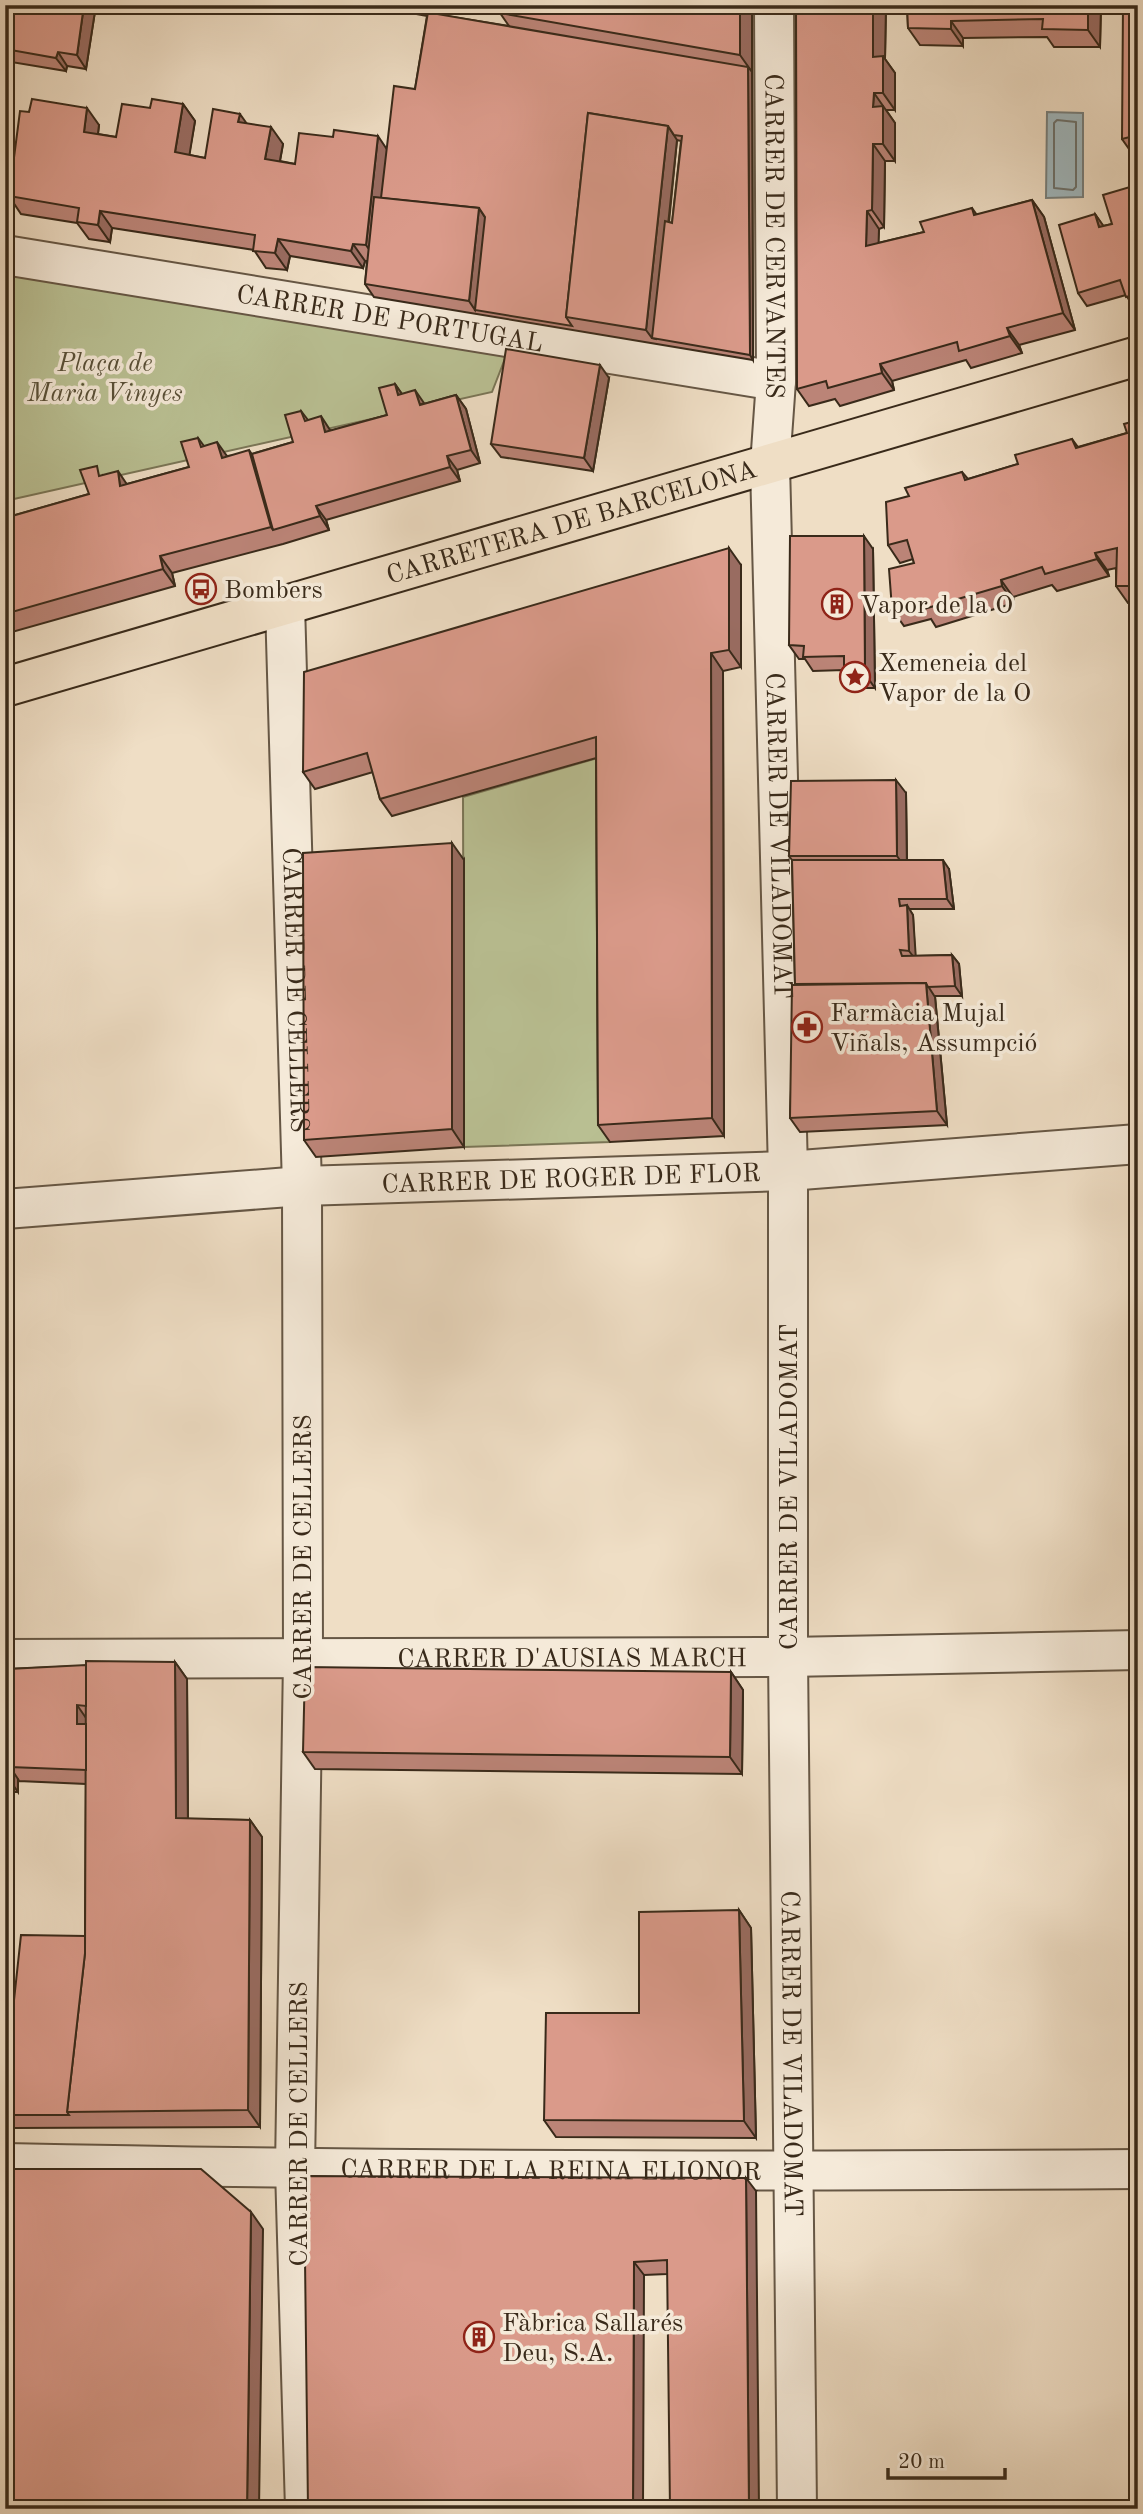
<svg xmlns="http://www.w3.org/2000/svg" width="1143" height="2514" viewBox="0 0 1143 2514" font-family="'Old Standard TT',serif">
	<rect width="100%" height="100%" fill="#efdec5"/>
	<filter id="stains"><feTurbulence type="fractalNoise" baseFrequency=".00286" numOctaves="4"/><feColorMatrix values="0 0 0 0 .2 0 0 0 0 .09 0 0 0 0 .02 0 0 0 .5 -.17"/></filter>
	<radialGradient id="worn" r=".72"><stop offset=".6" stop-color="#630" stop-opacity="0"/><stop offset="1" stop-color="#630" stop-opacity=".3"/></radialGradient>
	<g fill="#bac194" stroke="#7a7657" stroke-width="2">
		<polygon points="5,263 513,338 492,392 5,501"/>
		<polygon points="608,755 610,1142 464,1147 463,797"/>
	</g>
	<polygon fill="#a0b9c0" stroke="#77807e" stroke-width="2" points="1047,112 1083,113 1083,197 1046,198"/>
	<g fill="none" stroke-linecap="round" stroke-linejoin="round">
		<polygon stroke="#6c726d" stroke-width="2" points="1057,120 1076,122 1076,187 1073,190 1054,188 1054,123"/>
		<g stroke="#665745" stroke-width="42">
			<g id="minor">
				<path id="s1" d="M774,5L776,381L770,465L788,1171V1657L797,2509"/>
				<path id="s2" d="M5,255L776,381"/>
				<path id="s3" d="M285,605L302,1186L303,1659L295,2169L305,2509"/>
				<path id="s4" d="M5,1209L302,1186L788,1171L1138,1144"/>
				<path id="s5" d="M5,1659L788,1657L1138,1650"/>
				<path id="s6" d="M5,2163C383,2171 760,2172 1138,2169"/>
			</g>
		</g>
		<g stroke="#392a1a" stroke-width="42">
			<g id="primary">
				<path id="s7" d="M5,687L1138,356"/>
			</g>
		</g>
		<use href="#minor" stroke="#f5ead9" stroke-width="38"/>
		<use href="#primary" stroke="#efdec5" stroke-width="38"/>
	</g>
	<g fill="#bb8477" stroke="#392a1a" stroke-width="2" fill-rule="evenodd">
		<polygon points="5,5 96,5 86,69 67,66 66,71 5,61"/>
		<path d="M435,5L434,14L509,26L500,13L752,5L753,360L374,297L365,284L367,261H365L363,268L290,256L287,270L266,268L254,250L112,228L110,242L89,239L77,223L21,214L9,196L29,112L99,125L98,134L116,137L150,108L183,104L195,121L189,155L205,158L247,124L283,144L280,161L295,164L387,149L415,89L427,16L406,12L402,7ZM677,140L681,141L672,223L669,222Z"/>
		<polygon points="796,5 886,5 885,59 895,73 895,110 886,110 895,123 895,161 885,161 884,227 879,229 878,243 924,232 972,208 977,215 1032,200 1044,217 1075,330 1019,345 1022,353 971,368 966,360 892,381 894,390 840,406 835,399 809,406 797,389"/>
		<polygon points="907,5 1101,5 1100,47 1054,47 1047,37 963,38 963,46 920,45 908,28"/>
		<polygon points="1138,5 1138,155 1134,156 1122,139"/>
		<polygon points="1138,178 1138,310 1136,311 1126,295 1087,306 1078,293 1095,214 1103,226 1112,224 1137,185"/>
		<polygon points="609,378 593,471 501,457 491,444"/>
		<polygon points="395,384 402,394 424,404 456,395 466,409 480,463 457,470 460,481 326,520 329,530 283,544 172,573 175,586 5,634 5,510 8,517 89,494 103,475 127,484 189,467 198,438 204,446 227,456 252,454 293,442 301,411 308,420 330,431 387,415"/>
		<polygon points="1138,420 1138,603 1128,603 1116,586 1116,568 1107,570 1109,576 1057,591 1052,585 1013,597 1014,603 936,627 931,619 904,626 892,609 914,563 913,559 900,563 888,545 909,496 962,472 968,479 1018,464 1072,439 1078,447 1127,433"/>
		<polygon points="873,549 875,688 853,688 844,675 844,670 813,671 805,659 799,659 789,645"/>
		<polygon points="741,565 741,667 723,671 724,1136 610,1142 598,1125 596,758 392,816 380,799 373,772 315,789 303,772"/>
		<polygon points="906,793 907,860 949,869 954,909 909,909 913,915 915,956 952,955 959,964 962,996 935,996 947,1125 800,1132 790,1118 795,984 792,860 789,856"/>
		<polygon points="464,860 464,1147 316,1157 304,1140"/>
		<polygon points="175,1662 187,1679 188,1819 250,1820 262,1837 260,2127 12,2128 5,2119 5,2084 85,1936 86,1784 19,1781 18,1779 18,1792 5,1792 5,1665 8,1669"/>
		<polygon points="731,1672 743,1690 742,1774 315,1769 303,1752"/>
		<polygon points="739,1910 751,1928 756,2138 556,2137 544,2120 639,2013"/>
		<polygon points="304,2176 756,2191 667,2274 644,2275"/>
	</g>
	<g fill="#996c61" stroke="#392a1a" stroke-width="2">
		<polygon points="84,5 96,5 86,69 77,55"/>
		<polygon points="431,5 435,5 434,18 431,13"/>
		<polygon points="740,5 752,5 752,72 740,55"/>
		<polygon points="873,5 886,5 885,59 895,73 895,110 883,93 873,57"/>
		<polygon points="1088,5 1101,5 1100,47 1088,30"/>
		<polygon points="951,21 963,38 963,46 951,29"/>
		<polygon points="58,52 67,66 66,71 56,58"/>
		<polygon points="748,67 752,72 753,360 750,355"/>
		<polygon points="874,93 895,123 895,161 883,144 873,107"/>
		<polygon points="183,104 195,121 187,170 175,152"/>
		<polygon points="87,108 99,125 96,149 84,132"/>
		<polygon points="240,114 252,131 238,122"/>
		<polygon points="668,126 677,140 656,339 652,338 646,330"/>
		<polygon points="271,127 283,144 277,176 265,159"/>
		<polygon points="378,136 390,154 378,262 366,245"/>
		<polygon points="873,144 885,161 884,227 872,210"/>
		<polygon points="1032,200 1044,217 1075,330 1063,313"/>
		<polygon points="479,208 488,222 475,310 469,301"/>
		<polygon points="100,211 112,228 110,242 98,225"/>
		<polygon points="867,211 879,229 878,263 866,246"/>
		<polygon points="1095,214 1105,228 1099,227"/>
		<polygon points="278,239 290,256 287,270 275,253"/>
		<polygon points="353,244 365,261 363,268 351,251"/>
		<polygon points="1007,328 1019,345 1022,353 1010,336"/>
		<polygon points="880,364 892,381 894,390 882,373"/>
		<polygon points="600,365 609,378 593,471 584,458"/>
		<polygon points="395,384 404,397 398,395"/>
		<polygon points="415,390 424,403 420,405"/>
		<polygon points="456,395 466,409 480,463 471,450"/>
		<polygon points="321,416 330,430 335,446 325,432"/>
		<polygon points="217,442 229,459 222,458"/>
		<polygon points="249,450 261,467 273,530 271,527"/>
		<polygon points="447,456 457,470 460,481 450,467"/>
		<polygon points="118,471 130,489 120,486"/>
		<polygon points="316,506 326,520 329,530 320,516"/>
		<polygon points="864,536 873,549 875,688 865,674"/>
		<polygon points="729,548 741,565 741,667 729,650"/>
		<polygon points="1095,553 1107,570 1109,576 1097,559"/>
		<polygon points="160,556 172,573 175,586 163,569"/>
		<polygon points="1001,580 1013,597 1014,603 1002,586"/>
		<polygon points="711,653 723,671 724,1136 712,1118"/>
		<polygon points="896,780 906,793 907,870 897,856"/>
		<polygon points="452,843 464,860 464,1147 452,1129"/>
		<polygon points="943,860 949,869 954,909 947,899"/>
		<polygon points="907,905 913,915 916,960 909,951"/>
		<polygon points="952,955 959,964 962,996 955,986"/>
		<polygon points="926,983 935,997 947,1125 937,1111"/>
		<polygon points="175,1662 187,1679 188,1836 176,1818"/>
		<polygon points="6,1665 18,1682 19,1733 7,1716"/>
		<polygon points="731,1672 743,1690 742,1774 730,1757"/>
		<polygon points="77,1705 86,1718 86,1737 77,1724"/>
		<polygon points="7,1733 19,1750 10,1767 18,1779 18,1792 6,1775"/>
		<polygon points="250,1820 262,1837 260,2127 248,2110"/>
		<polygon points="739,1910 751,1928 756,2138 744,2121"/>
		<polygon points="746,2178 756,2191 759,2509 749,2509"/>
		<polygon points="251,2212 263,2229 259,2509 247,2509"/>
		<polygon points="634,2262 644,2275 643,2509 633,2509"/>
	</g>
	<g fill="#da9a8a" stroke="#392a1a" stroke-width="2">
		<polygon points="5,5 84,5 77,55 58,52 56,58 5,49"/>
		<polygon points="403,5 431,5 431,13 748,67 750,355 652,338 665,221 672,223 682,136 674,135 668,126 588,113 566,317 572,326 475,310 485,217 479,208 381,198 394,86 415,89 428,12 402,7"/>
		<polygon points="502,5 740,5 740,55 500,13"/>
		<polygon points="796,5 873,5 873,57 883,56 883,93 874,93 873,107 883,106 883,144 873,144 872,210 867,211 866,246 924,232 920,222 972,208 974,215 1032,200 1063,313 1007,328 1010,336 959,351 957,342 880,364 882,373 828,388 826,381 797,389"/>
		<polygon points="907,5 1088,5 1088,30 1042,29 1043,19 951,21 951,29 908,28"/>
		<polygon points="1123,5 1138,5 1138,135 1122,139"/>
		<polygon points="32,99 87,108 84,132 116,137 122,104 150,108 152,99 183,104 175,152 205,158 213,109 240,114 238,122 271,127 265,159 295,164 299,133 333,137 334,130 378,136 366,245 353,244 351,251 278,239 275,253 253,251 255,235 100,211 98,225 77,222 79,208 9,196 20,111 29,112"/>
		<polygon points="588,113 668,126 646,330 566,317"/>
		<polygon points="1138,178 1138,294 1126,297 1120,280 1078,293 1059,225 1095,214 1099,227 1112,224 1103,195 1137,185 1134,179"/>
		<polygon points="374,197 479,208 469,301 365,284"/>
		<polygon points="506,349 600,365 584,458 491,444"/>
		<polygon points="395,384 398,395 415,390 420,405 456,395 471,450 447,456 450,467 316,506 320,516 273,530 252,454 293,442 285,415 301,411 305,421 321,416 325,432 387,415 379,388"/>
		<polygon points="1138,420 1138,586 1116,586 1117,548 1095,553 1097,559 1045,574 1042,567 1001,580 1002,586 924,609 921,602 892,609 889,569 914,563 907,540 888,545 886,502 909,496 905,488 962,472 965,480 1018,464 1015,455 1072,439 1076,448 1127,433 1124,424"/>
		<polygon points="198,438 201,447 217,442 222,458 249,450 271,527 160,556 163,569 5,614 5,518 89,494 80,470 97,466 99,476 118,471 120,486 189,467 181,442"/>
		<polygon points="790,536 864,536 865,674 844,675 844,656 803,657 804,646 789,645"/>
		<polygon points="729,548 729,650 711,653 712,1118 598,1125 596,737 380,799 367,753 303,772 304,672"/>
		<polygon points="896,780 897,856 789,856 791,781"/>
		<polygon points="452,843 452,1129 304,1140 303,853"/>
		<polygon points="792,860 943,860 947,899 899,899 900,906 907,905 909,951 900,950 902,956 952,955 955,986 928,987 926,983 795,984"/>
		<polygon points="926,983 937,1111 790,1118 792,985"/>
		<polygon points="86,1661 175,1662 176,1818 250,1820 248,2110 67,2112 85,1953"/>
		<polygon points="5,1665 6,1665 7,1716 5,1716"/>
		<polygon points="86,1665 86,1706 77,1705 77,1724 86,1724 86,1770 10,1767 8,1669"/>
		<polygon points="305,1667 731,1672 730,1757 303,1752"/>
		<polygon points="5,1733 7,1733 6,1775 5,1775"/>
		<polygon points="739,1910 744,2121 544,2120 546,2013 639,2013 639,1912"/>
		<polygon points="21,1935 85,1936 85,1953 67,2112 69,2115 5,2115 5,2084"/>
		<polygon points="5,2169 201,2169 251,2212 247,2509 5,2509"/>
		<polygon points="304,2176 746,2178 749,2509 670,2509 667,2260 634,2262 633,2509 308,2509"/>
	</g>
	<defs>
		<g id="bus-ring" transform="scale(1.575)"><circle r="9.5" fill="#f5ead9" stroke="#8f2418" stroke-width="1.5"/><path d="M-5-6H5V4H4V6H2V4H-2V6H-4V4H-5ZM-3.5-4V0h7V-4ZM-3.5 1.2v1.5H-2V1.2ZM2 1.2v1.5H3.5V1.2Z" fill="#8f2418"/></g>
		<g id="building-ring" transform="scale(1.575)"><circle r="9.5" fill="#f5ead9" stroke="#8f2418" stroke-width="1.5"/><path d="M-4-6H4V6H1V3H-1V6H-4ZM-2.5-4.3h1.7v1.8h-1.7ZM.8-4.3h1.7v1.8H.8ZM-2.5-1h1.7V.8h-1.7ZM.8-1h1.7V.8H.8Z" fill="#8f2418"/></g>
		<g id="sight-ring" transform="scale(1.575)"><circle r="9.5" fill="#f5ead9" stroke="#8f2418" stroke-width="1.5"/><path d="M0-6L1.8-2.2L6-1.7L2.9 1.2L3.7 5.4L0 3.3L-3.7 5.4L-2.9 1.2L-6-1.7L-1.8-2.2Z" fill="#8f2418"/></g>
		<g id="pharmacy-ring" transform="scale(1.575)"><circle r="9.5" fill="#f5ead9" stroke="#8f2418" stroke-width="1.5"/><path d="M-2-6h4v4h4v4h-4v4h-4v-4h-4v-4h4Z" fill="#8f2418"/></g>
	</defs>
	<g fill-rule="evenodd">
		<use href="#bus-ring" x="201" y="589"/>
		<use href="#building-ring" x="837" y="604"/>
		<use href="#sight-ring" x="855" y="677"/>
		<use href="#pharmacy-ring" x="807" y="1027"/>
		<use href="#building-ring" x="479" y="2337"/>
	</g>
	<g text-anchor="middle" stroke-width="7" stroke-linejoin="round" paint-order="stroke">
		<g font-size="26" fill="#392a1a" stroke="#f5ead9">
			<text dy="9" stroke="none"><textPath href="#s1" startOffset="231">CARRER DE CERVANTES</textPath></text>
			<text dy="9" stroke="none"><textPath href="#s2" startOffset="390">CARRER DE PORTUGAL</textPath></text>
			<text dy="9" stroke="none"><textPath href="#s7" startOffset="590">CARRETERA DE BARCELONA</textPath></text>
			<text dy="9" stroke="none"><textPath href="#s1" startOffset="831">CARRER DE VILADOMAT</textPath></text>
			<text dy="9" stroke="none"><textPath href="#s3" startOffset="385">CARRER DE CELLERS</textPath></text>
			<text dy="9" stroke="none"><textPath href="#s4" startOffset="567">CARRER DE ROGER DE FLOR</textPath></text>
			<text transform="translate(788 1487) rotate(-90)" y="9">CARRER DE VILADOMAT</text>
			<text transform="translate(302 1557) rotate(-90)" y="9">CARRER DE CELLERS</text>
			<text dy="9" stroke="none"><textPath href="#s5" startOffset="567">CARRER D'AUSIAS MARCH</textPath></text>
			<text dy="9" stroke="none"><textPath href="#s1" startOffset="2049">CARRER DE VILADOMAT</textPath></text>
			<text transform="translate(298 2124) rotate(-90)" y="9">CARRER DE CELLERS</text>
			<text dy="9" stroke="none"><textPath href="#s6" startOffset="546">CARRER DE LA REINA ELIONOR</textPath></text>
		</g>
		<g font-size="26" font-style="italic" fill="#595038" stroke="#f5ead9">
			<text x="105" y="371">Plaça de<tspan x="105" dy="30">Maria Vinyes</tspan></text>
		</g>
		<g font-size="26" fill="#392a1a" stroke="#f5ead9" text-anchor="start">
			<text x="224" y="598">Bombers</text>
			<text x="860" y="613">Vapor de la O</text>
			<text x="878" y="671">Xemeneia del<tspan x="878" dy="30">Vapor de la O</tspan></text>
			<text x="830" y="1021">Farmàcia Mujal<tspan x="830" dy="30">Viñals, Assumpció</tspan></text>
			<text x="502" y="2331">Fàbrica Sallarés<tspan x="502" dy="30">Deu, S.A.</tspan></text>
		</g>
	</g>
	<rect width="1143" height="2514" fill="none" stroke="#efdec5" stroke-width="28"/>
	<rect x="7" y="7" width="1129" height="2500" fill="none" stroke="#392a1a" stroke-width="3.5"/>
	<rect x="14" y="14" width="1115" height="2486" fill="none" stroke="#392a1a" stroke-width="2"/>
	<path d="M888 2468v10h117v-10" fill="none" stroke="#392a1a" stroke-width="3.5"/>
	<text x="898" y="2468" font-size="21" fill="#392a1a" stroke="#f5ead9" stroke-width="5" paint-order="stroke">20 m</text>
	<rect width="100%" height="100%" filter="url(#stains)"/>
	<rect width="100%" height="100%" fill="url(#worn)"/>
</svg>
